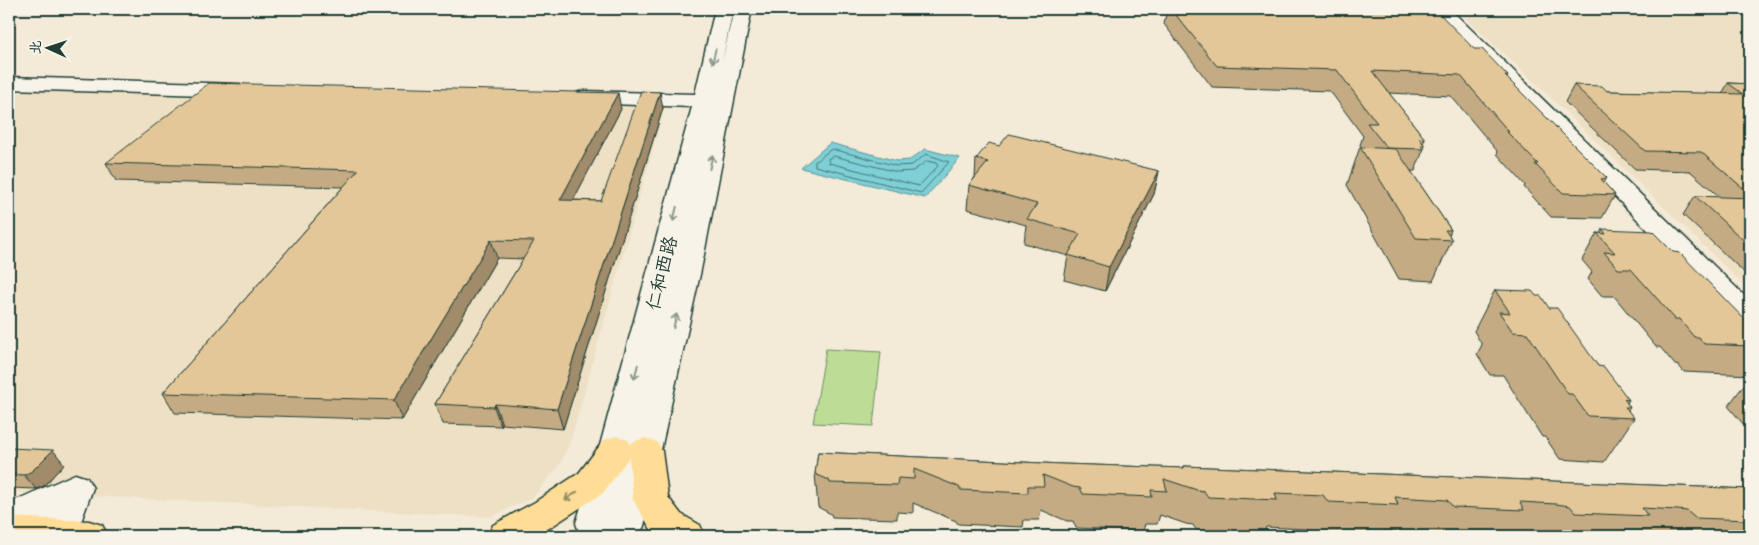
<svg xmlns="http://www.w3.org/2000/svg" width="1759" height="545" viewBox="0 0 1759 545" font-family="Dekko,'LXGW WenKai TC',sans-serif">
	<rect width="100%" height="100%" fill="#f3ead8"/>
	<filter id="ink" filterUnits="userSpaceOnUse"><feTurbulence type="fractalNoise" baseFrequency=".02" numOctaves="2"/><feDisplacementMap in="SourceGraphic" scale="10" xChannelSelector="R" yChannelSelector="G"/><feConvolveMatrix kernelMatrix="1 2 1 2 8 2 1 2 1" color-interpolation-filters="sRGB"/></filter>
	<g filter="url(#ink)">
		<g fill="#eee0c5">
			<polygon points="1456,9 1750,9 1750,291 1547,94"/>
			<polygon points="9,89 665,106 571,439 561,463 533,497 491,517 9,492"/>
		</g>
		<polygon fill="#bddd96" stroke="#6e8d65" points="826,349 881,352 873,426 813,423"/>
		<polygon fill="#7ecfd6" stroke="#589595" points="830,143 897,161 910,160 925,149 960,158 925,198 801,168"/>
		<g fill="none" stroke-linecap="round" stroke-linejoin="round">
			<g stroke="#457775" stroke-width="1">
				<polygon points="832,149 897,166 912,165 926,154 949,162 921,193 815,166 815,162"/>
				<polygon points="834,156 897,172 913,171 927,161 936,163 938,166 919,186 829,163 828,159"/>
			</g>
			<g stroke="#1f3d34" stroke-width="3">
				<g id="minor">
					<polygon points="715,9 733,9 722,62 733,13 737,9 748,9 751,13 701,270 644,526 639,536 580,536 576,523 599,449 692,107 583,103 576,101 572,97 576,93 583,91 695,94"/>
					<polygon points="1431,9 1450,9 1750,301 1750,326 1740,324"/>
					<polygon points="9,77 240,84 247,86 250,90 247,94 240,96 9,89"/>
					<polygon points="75,474 87,478 93,488 76,536 40,536 46,519 9,535 9,503"/>
				</g>
			</g>
			<g stroke="#1f3d34" stroke-width="3">
				<g id="major">
					<polygon points="616,436 628,440 631,445 633,442 645,438 657,442 662,451 668,497 681,514 700,525 705,536 655,536 633,500 629,457 603,493 537,536 488,536 493,525 535,502 579,473 604,440"/>
					<polygon points="9,517 89,521 102,525 108,536 9,536"/>
				</g>
			</g>
			<use href="#minor" fill="#f7f3e8" fill-rule="evenodd"/>
			<use href="#major" fill="#ffdd96" fill-rule="evenodd"/>
		</g>
		<g fill="#c4ab83" stroke="#1f3d34">
			<polygon points="584,9 623,9 620,14 585,13"/>
			<polygon points="1167,9 1331,9 1474,49 1508,76 1507,78 1607,178 1604,183 1615,195 1602,218 1551,217 1524,187 1525,185 1497,154 1498,152 1451,96 1389,93 1425,139 1423,143 1425,146 1416,168 1415,171 1411,171 1451,230 1449,235 1452,240 1433,281 1399,279 1347,185 1360,147 1361,147 1360,145 1363,136 1330,91 1212,87 1164,24"/>
			<polygon points="1663,9 1750,9 1750,16 1749,15 1670,13"/>
			<polygon points="1728,83 1750,84 1750,278 1683,215 1695,196 1720,197 1690,171 1635,169 1565,102 1574,85 1607,91 1722,94"/>
			<polygon points="663,108 563,429 502,424 501,426 443,424 435,404 523,259 497,258 402,420 175,413 163,393 343,187 116,181 106,163 621,109 573,200 601,201"/>
			<polygon points="999,146 1159,171 1154,194 1105,291 1064,280 1068,256 1024,243 1026,225 967,209 969,185 975,177 976,159"/>
			<polygon points="1602,229 1673,252 1750,325 1750,375 1684,372 1679,366 1675,365 1660,347 1656,347 1614,296 1602,296 1588,279 1592,272 1582,260 1597,233 1600,234"/>
			<polygon points="1495,290 1536,296 1549,308 1598,366 1629,400 1627,403 1630,407 1628,411 1634,418 1604,462 1560,459 1545,437 1542,437 1503,375 1490,375 1477,354 1482,345 1474,331"/>
			<polygon points="1750,377 1750,432 1728,406"/>
			<polygon points="9,449 64,464 44,486 36,489 9,488"/>
			<polygon points="818,452 1063,464 1183,468 1184,466 1750,489 1750,536 1430,536 1428,534 1384,531 1382,536 1313,536 1308,529 1266,527 1264,534 1197,531 1193,525 1186,524 1160,515 1157,524 1145,524 1143,531 1076,528 1073,521 1067,521 1041,510 1039,520 1024,520 1023,527 958,524 956,521 913,503 913,513 897,512 897,519 832,517 831,514 818,507 815,474"/>
		</g>
		<g fill="#a08b6a" stroke="#1f3d34">
			<polygon points="619,9 623,9 620,14"/>
			<polygon points="660,92 663,108 563,429 557,409"/>
			<polygon points="618,93 621,109 564,218 560,200"/>
			<polygon points="1159,171 1154,194 1105,291 1109,267"/>
			<polygon points="491,240 497,258 402,420 394,400"/>
			<polygon points="495,404 502,424 501,426 494,407"/>
			<polygon points="53,450 64,464 44,486 36,489 24,475"/>
		</g>
		<g fill="#e4c798" stroke="#1f3d34">
			<polygon points="1171,9 1331,9 1437,11 1474,49 1482,49 1508,76 1505,76 1607,178 1601,179 1615,195 1563,193 1535,164 1538,164 1507,132 1509,132 1460,75 1372,71 1425,139 1419,138 1425,146 1421,146 1424,149 1387,148 1367,123 1377,123 1337,70 1217,66"/>
			<polygon points="209,83 618,93 560,200 601,201 641,91 660,92 557,409 495,404 494,407 435,404 534,241 491,240 394,400 163,393 358,170 106,163"/>
			<polygon points="1728,83 1750,84 1750,194 1701,152 1645,151 1574,85 1602,86 1607,91 1743,94"/>
			<polygon points="1009,134 1159,171 1109,267 1068,255 1080,234 1027,219 1037,204 969,185 988,162 976,159 989,143 999,146"/>
			<polygon points="1360,147 1396,149 1451,230 1445,230 1452,240 1416,238"/>
			<polygon points="1695,196 1750,198 1750,246"/>
			<polygon points="1602,229 1652,231 1673,252 1680,253 1750,325 1750,346 1704,344 1699,337 1694,337 1679,319 1675,319 1631,269 1618,269 1604,252 1615,253 1597,233 1606,234"/>
			<polygon points="1495,290 1532,291 1536,296 1541,296 1549,308 1557,308 1598,366 1604,367 1629,400 1624,399 1630,407 1625,407 1634,418 1588,416 1572,394 1568,394 1527,333 1513,332 1499,312 1510,313"/>
			<polygon points="10,448 53,450 32,471 24,475 9,474 9,449"/>
			<polygon points="818,452 1063,464 1184,468 1184,466 1750,489 1750,520 1695,518 1687,511 1678,510 1642,508 1648,516 1576,513 1570,506 1556,504 1520,502 1524,510 1453,507 1447,500 1395,497 1398,505 1328,502 1323,495 1275,493 1277,500 1208,497 1204,491 1197,490 1164,479 1167,491 1151,490 1152,497 1083,494 1080,488 1073,487 1043,475 1044,486 1028,486 1028,493 961,490 959,487 914,469 914,479 898,478 897,485 830,483 829,480 815,474"/>
		</g>
		<defs><path id="oneway-shaft" d="M-6 0H5M1.5-3L5.5 0L1.5 3" fill="none" stroke-width="1.6" stroke-linecap="round" stroke-linejoin="round" transform="scale(1.25)"/></defs>
		<g stroke="#8b988e">
			<use href="#oneway-shaft" transform="translate(714 56) rotate(103)"/>
			<use href="#oneway-shaft" transform="translate(711 162) rotate(-77)"/>
			<use href="#oneway-shaft" transform="translate(675 214) rotate(104)"/>
			<use href="#oneway-shaft" transform="translate(675 321) rotate(-77)"/>
			<use href="#oneway-shaft" transform="translate(636 372) rotate(104)"/>
		</g>
		<use stroke="#8f8d65" href="#oneway-shaft" transform="translate(571 496) rotate(145)"/>
	</g>
	<g text-anchor="middle" stroke-width="4" stroke-linejoin="round" paint-order="stroke">
		<g font-size="19" fill="#1f3d34" stroke="#f7f3e8">
			<text transform="translate(661 273) rotate(-76)" y="7">仁和西路</text>
		</g>
	</g>
	<rect width="1759" height="545" fill="none" stroke="#f7f3e8" stroke-width="30"/>
	<rect x="15" y="15" width="1729" height="515" fill="none" stroke="#1f3d34" stroke-width="2" filter="url(#ink)"/>
	<g transform="translate(48 48) rotate(273)" stroke="#f7f3e8" stroke-width="4" paint-order="stroke">
	<path d="M0-4L9 19L0 12L-9 19Z" fill="#1f3d34"/>
	<text y="-8" font-size="14" font-weight="bold" text-anchor="middle" fill="#1f3d34">北</text>
	</g>
</svg>
